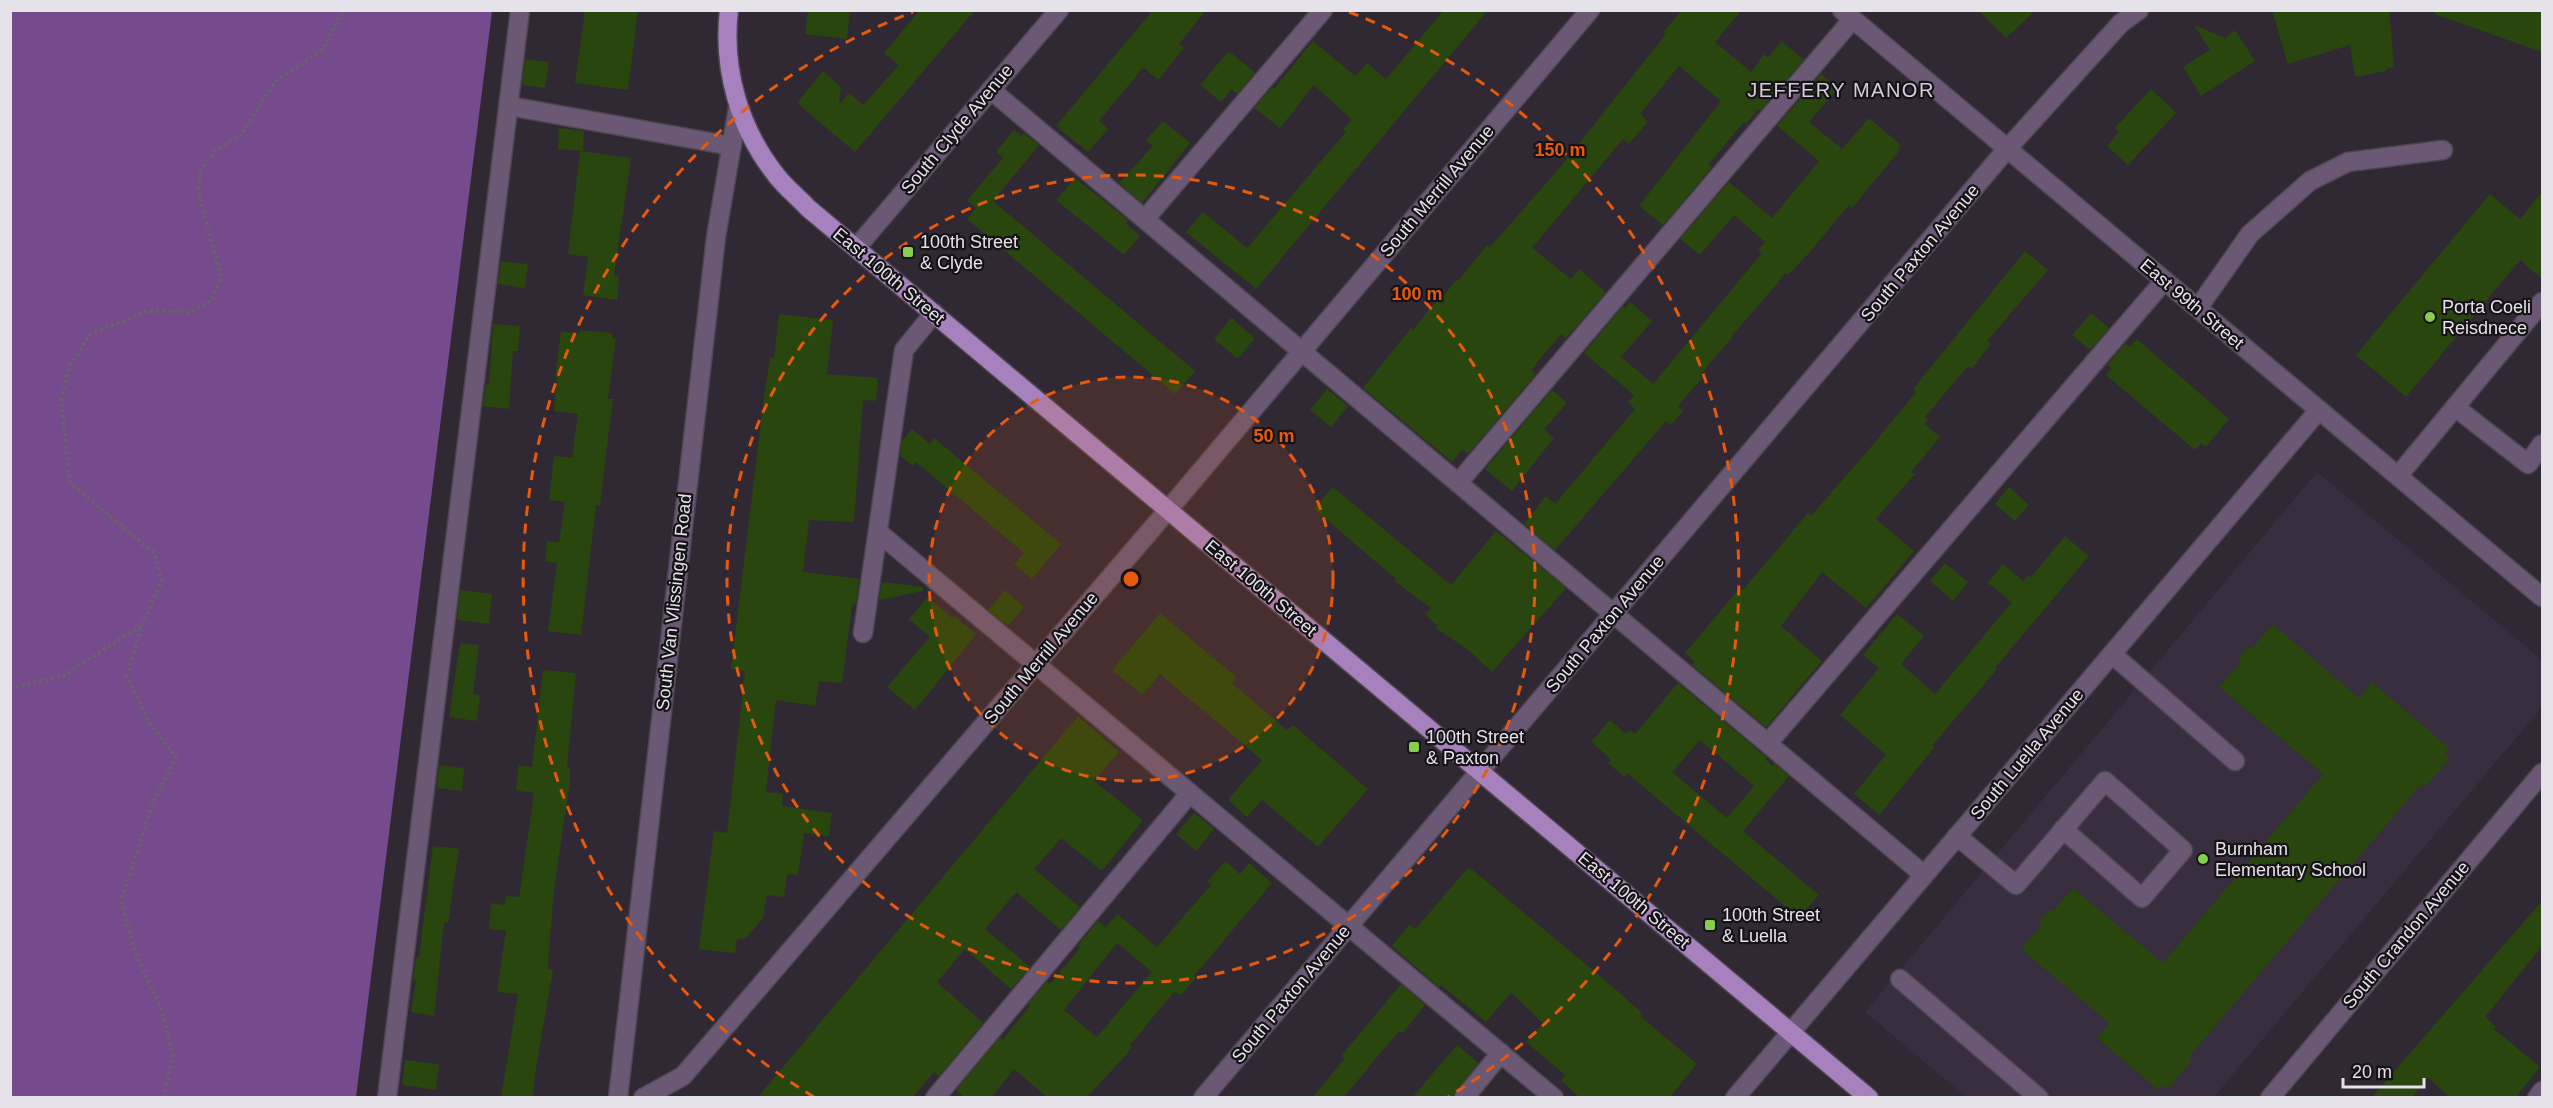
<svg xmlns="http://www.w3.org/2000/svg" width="2553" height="1108" viewBox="0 0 2553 1108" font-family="Helvetica,sans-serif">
	<rect width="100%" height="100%" fill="#302934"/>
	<polygon fill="#382e3f" points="2317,472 2542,660 2542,707 2214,1097 1966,1097 1865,1012"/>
	<polygon fill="#754b8d" points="10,11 492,11 356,1097 11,1097"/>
	<g fill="#28460e" fill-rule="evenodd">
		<polygon points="585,10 638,10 628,90 575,83"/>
		<polygon points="808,10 850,10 847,39 805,34"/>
		<polygon points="920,10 975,10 855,152 797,103 823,71 841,87 839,105 849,93 863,105 899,65 884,53"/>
		<polygon points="1153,10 1206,10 1179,44 1184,48 1158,80 1144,68 1141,70 1099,121 1108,129 1088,152 1056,126"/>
		<polygon points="1444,10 1488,10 1256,289 1186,232 1203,212 1247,248 1346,132 1343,129 1352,120 1314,85 1280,128 1254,108 1272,87 1274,89 1313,41 1355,76 1367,63 1386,79"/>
		<polygon points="1682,10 1742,10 1715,42 1751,72 1764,54 1768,58 1781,41 1804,60 1760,111 1758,109 1746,124 1744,122 1708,165 1712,167 1663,225 1639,206 1721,101 1679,66 1640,114 1648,122 1629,144 1623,139 1532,248 1571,279 1579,269 1606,292 1566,338 1561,334 1531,370 1536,374 1468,454 1462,450 1452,462 1363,388 1411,328 1413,330 1443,292 1445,294 1456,280 1458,281 1487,245 1490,247 1557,171 1666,34 1663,32"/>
		<polygon points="1978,10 2036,10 2006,38"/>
		<polygon points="2272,10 2389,10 2394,67 2386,69 2386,71 2355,77 2350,45 2288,64"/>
		<polygon points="2435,10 2542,10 2542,52 2434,14"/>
		<polygon points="2194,25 2225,38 2235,30 2255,61 2201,96 2183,67 2210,50"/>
		<polygon points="1229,51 1255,73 1237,94 1232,89 1221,102 1200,85"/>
		<polygon points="525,59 549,62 545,88 522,85"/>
		<polygon points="1821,74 1838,88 1809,122 1842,149 1869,118 1901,145 1898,148 1900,150 1852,208 1849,205 1808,254 1788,275 1786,273 1731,337 1732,338 1699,376 1702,378 1678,406 1683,411 1671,425 1666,421 1555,550 1524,524 1546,496 1555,504 1635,409 1628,402 1634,395 1584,353 1623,306 1625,308 1630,302 1652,321 1621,357 1653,384 1762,253 1758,250 1765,242 1734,215 1700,255 1680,239 1729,182 1772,218 1790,196 1819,161 1777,126"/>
		<polygon points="2151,89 2176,113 2128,165 2107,146 2119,132 2115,128"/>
		<polygon points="1163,121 1190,143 1142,203 1119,183 1153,146 1146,140"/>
		<polygon points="559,128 584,131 583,151 558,149"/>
		<polygon points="1014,130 1021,136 1024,133 1039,145 993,201 1195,371 1175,394 967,219 976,208 967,200 1003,158 996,152"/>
		<polygon points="580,151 631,158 614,276 619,277 617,300 583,295 588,257 568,254"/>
		<polygon points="1075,178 1128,220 1125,223 1140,236 1124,255 1056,200"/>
		<polygon points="2542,192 2542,279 2520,260 2406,397 2356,355 2490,194 2520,219"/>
		<polygon points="2025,251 2048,270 1987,341 1991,344 1972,368 1968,366 1925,417 1928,420 1924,424 1940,437 1911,472 1915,474 1876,519 1914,551 1866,608 1822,572 1781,626 1822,661 1766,727 1692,665 1695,662 1685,653 1739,589 1742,591 1808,513 1811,516 1876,441 1916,392 1913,389"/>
		<polygon points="501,261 528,264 525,288 498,284"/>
		<polygon points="2091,313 2109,328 2090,350 2072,335"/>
		<polygon points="779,314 833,320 827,374 878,378 876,401 863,400 854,522 809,520 803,572 859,579 856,604 852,605 842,683 819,681 815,706 776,700 768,772 766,792 783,794 782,806 832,813 829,836 804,833 798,875 787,874 784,897 767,895 763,918 746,938 737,939 735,953 699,949 714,831 727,833 745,671 731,669 764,397 770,357 774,358"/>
		<polygon points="1231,318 1255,338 1238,359 1214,339"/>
		<polygon points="493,324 520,326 518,351 513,351 509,409 483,406 486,384 489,385"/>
		<polygon points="579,330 612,333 612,338 616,338 608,399 613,399 607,446 600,506 596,505 581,635 548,631 557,564 545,561 547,541 559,542 565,502 549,500 554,456 572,458 578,414 554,411 557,377 555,377 561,331 579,334"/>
		<polygon points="2137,339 2229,419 2206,447 2201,443 2195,450 2106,375 2112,368 2107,365 2126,343 2130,347"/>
		<polygon points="1327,389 1348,406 1331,427 1310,410"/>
		<polygon points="1552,390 1567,403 1544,429 1554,438 1512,491 1485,469"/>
		<polygon points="912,429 930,444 934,438 1061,544 1032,579 1014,564 1024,553 916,462 913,466 900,456 902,441"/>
		<polygon points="1333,487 1451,585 1496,531 1566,588 1492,672 1471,652 1436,628 1438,626 1425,614 1431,608 1394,581 1396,579 1314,509"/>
		<polygon points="2009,487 2029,505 2015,521 1995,504"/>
		<polygon points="2065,536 2089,556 1995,668 1997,669 1932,746 1934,748 1879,815 1854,794 1886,755 1840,715 1879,668 1863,655 1897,614 1924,636 1901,664 1935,694 2012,602 1988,583 2003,564 2023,581 2028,575 2031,577"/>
		<polygon points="1945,563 1968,582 1953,601 1930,581"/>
		<polygon points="882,582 923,587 923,591 879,600"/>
		<polygon points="460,590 492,594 489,624 457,620"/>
		<polygon points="1005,590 1024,607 1008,626 988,610"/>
		<polygon points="928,597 952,618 954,616 976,634 915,710 887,687 930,637 909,619"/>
		<polygon points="1160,613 1236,677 1232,683 1269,715 1287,730 1293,725 1368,789 1318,847 1262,800 1247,817 1228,800 1262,760 1160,674 1142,695 1112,670"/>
		<polygon points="2273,624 2359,698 2372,682 2449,748 2445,753 2450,758 2425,787 2421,784 2307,918 2189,1057 2192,1060 2168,1089 2162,1085 2158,1090 2097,1038 2109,1023 2021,949 2041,926 2040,920 2049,911 2054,910 2073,888 2163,963 2323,774 2219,687 2240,663 2239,657 2246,648 2252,648"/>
		<polygon points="460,643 479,645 473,694 480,695 477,721 449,717"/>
		<polygon points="543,670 576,673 567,768 570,768 570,782 554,889 549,951 548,969 553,970 535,1074 533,1098 501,1098 518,994 497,992 506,931 489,929 491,903 504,905 506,896 519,897 534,793 516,790 519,765 532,767"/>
		<path d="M1678,683L1767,758L1766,760L1772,766L1774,763L1789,776L1743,831L1819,895L1799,918L1627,773L1624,777L1608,763L1611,759L1591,742L1610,720L1626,734L1630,730L1635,734ZM1700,740L1754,786L1727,818L1672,772Z"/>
		<polygon points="1078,716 1119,752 1094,781 1143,820 1102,871 1061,838 1034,869 1080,907 1061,930 1016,892 985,929 1030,967 1011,989 965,949 937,982 983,1023 939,1076 934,1072 912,1098 757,1098"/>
		<polygon points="439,765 464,768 462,791 437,788"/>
		<polygon points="1194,813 1214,829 1196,851 1176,834"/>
		<polygon points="433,846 459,849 448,923 444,923 434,1016 411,1012 416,981 413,981 416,957 419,957"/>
		<path d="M1225,861L1240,874L1249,863L1272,883L1194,976L1196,978L1181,995L1174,992L1130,1045L1132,1047L1124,1057L1086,1098H1048L1014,1069L991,1098H965L956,1090L1000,1037L1003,1039L1030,1006L1028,1004L1047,981L1050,984L1077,952L1080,947L1078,945L1098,921L1106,927L1117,914L1157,947L1211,885L1207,882ZM1117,943L1152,972L1097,1037L1064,1010Z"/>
		<polygon points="1469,867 1613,987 1642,1013 1640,1016 1697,1064 1669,1098 1580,1098 1561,1080 1565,1075 1526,1042 1543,1023 1511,993 1486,1022 1441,985 1439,987 1392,946 1410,924 1415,929"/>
		<polygon points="2542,901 2542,946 2485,1017 2496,1027 2494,1029 2540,1067 2515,1098 2451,1098 2428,1078 2412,1098 2371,1098"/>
		<polygon points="1401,984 1425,1005 1403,1033 1399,1031 1343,1098 1312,1098 1345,1058 1342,1055"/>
		<polygon points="1457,1045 1478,1063 1451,1098 1412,1098"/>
		<polygon points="405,1060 439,1064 436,1090 402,1085"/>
	</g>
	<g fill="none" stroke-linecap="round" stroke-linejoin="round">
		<g stroke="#4d4751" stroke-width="21">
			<g id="minor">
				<polyline points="1842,10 2542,597"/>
				<polyline points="991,90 1924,875"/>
				<polyline points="509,106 732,146"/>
				<polyline points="1145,219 1323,10"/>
				<polyline points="856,248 1059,10"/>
				<polyline points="2198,308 2250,234 2310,181 2348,162 2443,150"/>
				<polyline points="2455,407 2528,464 2542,444"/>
				<polyline points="2398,476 2542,302"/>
				<polyline points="1458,483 1852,20"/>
				<polyline points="878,532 1554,1098"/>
				<polyline points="863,633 904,350 934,313"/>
				<polyline points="2112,654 2235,761"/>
				<polyline points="1768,743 2164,281"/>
				<polyline points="1957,836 2016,885 2105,781 2183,850 2142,898 2063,829"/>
				<polyline points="1900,979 2039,1098"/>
				<polyline points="387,1098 520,10"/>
				<polyline points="618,1098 716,237 738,108"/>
				<polyline points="643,1098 683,1076 1168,510 1590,10"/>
				<polyline points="935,1098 1190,793"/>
				<polyline points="1203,1098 2007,149 2121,23 2139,10"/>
				<polyline points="1464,1098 1501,1053"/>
				<polyline points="1735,1098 2319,410"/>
				<polyline points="2270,1098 2542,773"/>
				<polyline points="2537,1098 2542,1091"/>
			</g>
		</g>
		<g stroke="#4d4751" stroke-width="21">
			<path id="major" d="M729,10C722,69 739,128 776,175C785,187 798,197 808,208L1869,1098"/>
		</g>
		<g stroke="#68626c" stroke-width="4" stroke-dasharray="3 3" stroke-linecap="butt">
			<polyline points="10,688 63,676 142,625"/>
			<polyline points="164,1098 173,1055 161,1007 135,953 121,901 153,802 176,757 149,723 127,675 142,625 162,581 154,553 70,483 61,401 69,368 90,334 149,311 190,312 213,299 221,276 199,196 200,171 215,150 240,136 276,81 324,48 343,10"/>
		</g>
		<use href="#minor" stroke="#6a5875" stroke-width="18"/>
		<use href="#major" stroke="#a681bd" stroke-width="18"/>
	</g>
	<circle cx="1131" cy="579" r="202" fill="#e8590c" fill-opacity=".12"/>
	<g fill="none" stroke="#e8590c" stroke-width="3" stroke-dasharray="10 8">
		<circle cx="1131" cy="579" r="202"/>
		<circle cx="1131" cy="579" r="404"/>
		<path d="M814 1097A607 607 0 0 1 913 12M1349 12A607 607 0 0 1 1448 1097"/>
	</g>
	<g fill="#85cf4c" stroke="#161318" stroke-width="2">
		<rect x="902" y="246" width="12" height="12" rx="3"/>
		<circle cx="2430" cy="317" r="6"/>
		<rect x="1408" y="741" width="12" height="12" rx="3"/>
		<circle cx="2203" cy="859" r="6"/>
		<rect x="1704" y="919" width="12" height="12" rx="3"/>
	</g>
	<g text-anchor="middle" stroke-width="4.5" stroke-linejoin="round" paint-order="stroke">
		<g font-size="18" fill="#e6e2e9" stroke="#161318">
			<text transform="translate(957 129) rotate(-50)" y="6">South Clyde Avenue</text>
			<text transform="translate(1437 191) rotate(-50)" y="6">South Merrill Avenue</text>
			<text transform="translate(1920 253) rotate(-50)" y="6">South Paxton Avenue</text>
			<text transform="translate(889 276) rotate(40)" y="6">East 100th Street</text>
			<text transform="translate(2192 304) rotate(40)" y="6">East 99th Street</text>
			<text transform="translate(1261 588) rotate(40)" y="6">East 100th Street</text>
			<text transform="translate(674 602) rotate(-84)" y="6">South Van Vlissingen Road</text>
			<text transform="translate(1605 624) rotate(-50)" y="6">South Paxton Avenue</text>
			<text transform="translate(1041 658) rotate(-50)" y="6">South Merrill Avenue</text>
			<text transform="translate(2027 754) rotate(-50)" y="6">South Luella Avenue</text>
			<text transform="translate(1634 900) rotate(40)" y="6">East 100th Street</text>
			<text transform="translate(2406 935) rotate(-50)" y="6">South Crandon Avenue</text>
			<text transform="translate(1291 994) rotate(-50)" y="6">South Paxton Avenue</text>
		</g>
		<g font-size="18" fill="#e6e2e9" stroke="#161318" text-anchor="start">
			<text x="920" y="248">100th Street<tspan x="920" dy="21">&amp; Clyde</tspan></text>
			<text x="2442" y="313">Porta Coeli<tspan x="2442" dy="21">Reisdnece</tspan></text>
			<text x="1426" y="743">100th Street<tspan x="1426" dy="21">&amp; Paxton</tspan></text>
			<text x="2215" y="855">Burnham<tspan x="2215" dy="21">Elementary School</tspan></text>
			<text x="1722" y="921">100th Street<tspan x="1722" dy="21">&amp; Luella</tspan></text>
		</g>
		<g font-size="20" letter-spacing="1.5" fill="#d4ccda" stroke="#161318">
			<text x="1841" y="97">JEFFERY MANOR</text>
		</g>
	</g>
	<circle cx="1131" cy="579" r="9" fill="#e8590c" stroke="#161318" stroke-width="3"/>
	<g font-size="18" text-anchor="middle" font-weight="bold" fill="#e8590c" stroke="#161318" stroke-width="4.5" stroke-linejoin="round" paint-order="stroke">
		<text x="1560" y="156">150 m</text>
		<text x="1417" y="300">100 m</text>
		<text x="1274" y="442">50 m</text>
	</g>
	<rect width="2553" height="1108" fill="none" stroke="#e6e2e9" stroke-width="24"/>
	<path d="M2343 1078v9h81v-9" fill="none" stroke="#e6e2e9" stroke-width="3"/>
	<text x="2352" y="1078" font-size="18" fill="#e6e2e9" stroke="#161318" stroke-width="4.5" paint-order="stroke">20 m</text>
</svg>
